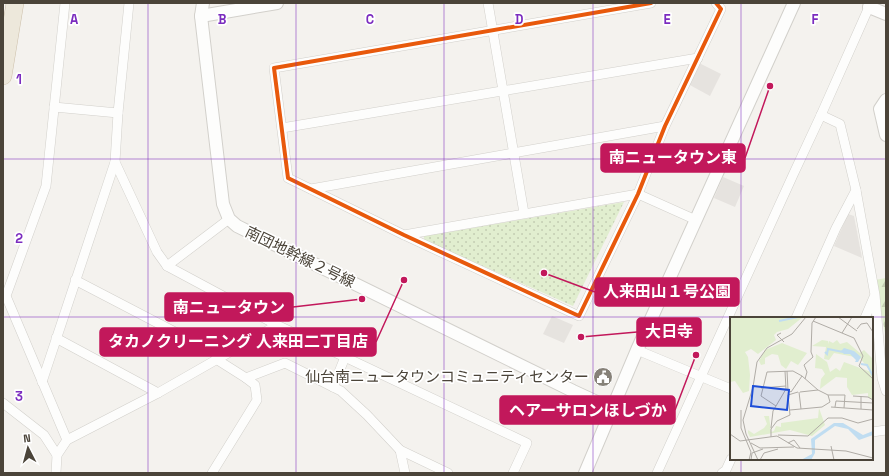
<svg xmlns="http://www.w3.org/2000/svg" width="889" height="476" viewBox="0 0 889 476" font-family="'Space Grotesk','Noto Sans JP',sans-serif">
	<defs>
		<pattern id="forest-firs" width="22" height="20" patternUnits="userSpaceOnUse"><rect width="22" height="20" fill="#e1eecf"/><path d="M5 1l3.5 6h-7zM16 11l3.5 6h-7z" fill="#c3cdb2"/></pattern>
		<pattern id="park-dots" width="8" height="8" patternUnits="userSpaceOnUse"><rect width="8" height="8" fill="#e1eecf"/><path d="M2 2h.1M6 6h.1" fill="none" stroke="#c3cdb2" stroke-width="1.8" stroke-linecap="round"/></pattern>
	</defs>
	<rect width="100%" height="100%" fill="#f4f2ee"/>
	<polygon fill="url(#forest-firs)" points="886,278 886,338 875,280"/>
	<polygon fill="url(#park-dots)" points="624,202 573,306 424,240 424,236"/>
	<g fill="#e6e3df">
		<polygon points="699,63 721,74 710,96 688,84"/>
		<polygon points="723,177 744,186 735,207 714,198"/>
		<polygon points="848,214 854,216 862,258 834,246"/>
		<polygon points="552,316 573,325 564,343 543,334"/>
	</g>
	<g fill="none" stroke-linecap="round" stroke-linejoin="round">
		<g stroke="#d2d0cb" stroke-width="10">
			<g id="minor">
				<polyline points="488,3 524,213"/>
				<polyline points="651,3 274,68 288,178 404,235 579,316 638,194 665,126 721,9 716,3"/>
				<polyline points="54,107 118,113"/>
				<polyline points="821,115 840,124 856,190 875,295 882,378 886,391"/>
				<polyline points="282,128 698,58"/>
				<polyline points="115,162 157,252 167,266 277,325 527,443 513,473"/>
				<polyline points="311,189 665,126"/>
				<polyline points="404,235 638,194 696,220"/>
				<polyline points="167,266 229,219"/>
				<polyline points="75,280 221,356"/>
				<polyline points="796,318 836,228 856,190"/>
				<polyline points="865,318 874,297"/>
				<polyline points="56,338 158,393"/>
				<polyline points="637,350 731,389"/>
				<polyline points="216,359 246,378 285,363 341,391 367,415 400,450 448,473"/>
				<polyline points="42,382 115,162 118,113 129,3"/>
				<polyline points="333,387 345,357"/>
				<polyline points="3,403 44,435 57,455"/>
				<polyline points="872,432 886,430"/>
				<polyline points="67,440 158,393 277,325"/>
				<polyline points="400,450 405,473"/>
				<polyline points="56,473 57,455 67,440 6,296 46,186 65,3"/>
				<polyline points="212,473 257,400 255,385 246,378"/>
				<polyline points="657,473 793,175 821,115 869,7"/>
				<polyline points="722,473 726,470 731,459"/>
			</g>
		</g>
		<g stroke="#d2d0cb" stroke-width="14">
			<g id="tertiary">
				<polyline points="203,3 201,16 223,204 229,219 237,226 573,391 612,409"/>
				<polyline points="871,3 869,7 886,14"/>
				<polyline points="201,16 277,3"/>
				<polyline points="886,100 880,109 886,135"/>
				<polyline points="585,473 637,350 794,3"/>
			</g>
		</g>
		<g stroke="#ccbfa9" stroke-width="18">
			<polyline id="motorway" points="3,76 15,3"/>
		</g>
		<use href="#minor" stroke="#fdfdfc" stroke-width="9"/>
		<use href="#tertiary" stroke="#fdfdfc" stroke-width="12"/>
		<use href="#motorway" stroke="#ede8db" stroke-width="17"/>
		<g stroke="#fff" stroke-width="6">
			<polyline id="cycleway" points="651,3 274,68 288,178 404,235 579,316 638,194 665,126 721,9 716,3"/>
		</g>
		<use href="#cycleway" stroke="#e8590c" stroke-width="4"/>
	</g>
	<path fill="none" stroke="#7b2cbf" stroke-width="1" stroke-opacity="0.55" d="M148,3V473M296,3V473M444,3V473M593,3V473M741,3V318M3,159H886M3,317H886M741,459V473"/>
	<defs>
		<g id="civic-disc" transform="scale(1)"><circle r="9.5" fill="#868178" stroke="#fff"/><path d="M-.6-6.5H3V-4.5H.6V-3L4-1V1h2V6H-6V1h2V-1L-.6-3ZM-1.2 2.5V6h2.4V2.5Z" fill="#fff"/></g>
	</defs>
	<g fill-rule="evenodd">
		<use href="#civic-disc" x="603" y="377"/>
	</g>
	<g text-anchor="middle" stroke-width="3.5" stroke-linejoin="round" paint-order="stroke">
		<g font-size="15" fill="#4b4439" stroke="#fff">
			<text transform="translate(300 257) rotate(26)" y="5">南団地幹線２号線</text>
		</g>
		<g font-size="15" fill="#4b4439" stroke="#fff" text-anchor="end">
			<text x="589" y="382">仙台南ニュータウンコミュニティセンター</text>
		</g>
	</g>
	<g transform="translate(730 317)">
		<rect width="143" height="143" fill="#f4f2ee"/>
		<path d="M0,0H73L58,12L47,15L44,18L46,23L28,37L21,32L15,35L18,40L20,58L19,74L13,76L5,64L0,65ZM92,23L98,24V27L99,24L103,26L107,23L110,27L117,25L130,36L134,33L143,42V83L138,80V76L122,78L117,70V61L106,60L90,72L91,62L95,57L92,52L85,51L86,37L97,45L100,55L106,51L110,54L114,45L141,55L130,41L104,36L99,43L94,42L96,30L82,29ZM52,26L77,36L68,48L61,44L56,52L51,48L48,38L42,37L35,41V47L31,48L29,44L35,33ZM89,91L95,108L82,119L60,113L20,120L18,116V113L24,117L34,111L37,107L34,99H39L41,115L44,114L46,109L51,110V106L88,101Z" fill="#e1eecf"/>
		<path d="M114,31L124,34L131,40L128,45H125L126,43L120,37H114L111,34ZM104,106H113L133,118L143,114V118L129,123L118,112L105,109L85,123V136L81,143H71L82,137L81,122Z" fill="#c0ddf1"/>
		<path fill="none" stroke="#c0ddf1" stroke-width="2" d="M49,4L68,0M95,35L97,37L98,32L113,35M131,47L137,48L143,59"/>
		<path fill="none" stroke="#b0aca6" stroke-width="1" d="M108,0L127,14M83,4L124,21L133,39L129,49L143,62M127,12L131,7L137,6L143,15M51,16L47,18L54,25M112,16L122,0M57,54L58,73L61,75M75,62L77,55L74,48L83,40L81,35L82,6L86,0M31,71L56,69M61,75L72,59L88,73M69,75L71,92M70,75L88,73L98,78H115L114,91M123,79L138,80L143,83M46,89L31,79L37,55L63,54L72,59M101,90L143,93M105,90L106,84L143,86M131,92V79M11,93V111L21,135L19,143M60,93L92,90L100,85L98,78M41,111L43,94L56,72L55,54M0,117L10,124L47,119L67,131L116,134L143,141M48,118L78,119L98,101H112L128,106L143,102M41,120V112L47,104L60,98L58,78L68,75M21,126L30,131L64,130M58,126L64,123L70,131M101,129L104,143M21,143L22,136L33,132M28,143L16,117L13,103L23,70L27,45L37,31L62,17L76,0M30,143L34,136L48,132"/>
		<path fill="#1d4ed8" fill-opacity="0.15" stroke="#1d4ed8" stroke-width="2" d="M23,69L59,73L57,93L21,89Z"/>
		<rect width="143" height="143" fill="none" stroke="#4b4439" stroke-width="2"/>
	</g>
	<g font-size="13" text-anchor="middle" font-weight="bold" fill="#7b2cbf" stroke="#fff" stroke-width="3.5" stroke-linejoin="round" paint-order="stroke">
		<text x="74" y="24">A</text>
		<text x="222" y="24">B</text>
		<text x="370" y="24">C</text>
		<text x="519" y="24">D</text>
		<text x="667" y="24">E</text>
		<text x="815" y="24">F</text>
		<text x="19" y="84">1</text>
		<text x="19" y="243">2</text>
		<text x="19" y="401">3</text>
	</g>
	<path fill="none" stroke="#c2185b" stroke-width="1.5" d="M770 86L745 158M544 273L595 292M362 299L293 307M581 337L637 332M404 280L376 342M696 355L675 410"/>
	<g fill="#c2185b" stroke="#fff" stroke-width="1.5">
		<circle cx="770" cy="86" r="4"/>
		<circle cx="544" cy="273" r="4"/>
		<circle cx="362" cy="299" r="4"/>
		<circle cx="581" cy="337" r="4"/>
		<circle cx="404" cy="280" r="4"/>
		<circle cx="696" cy="355" r="4"/>
	</g>
	<g fill="#c2185b" stroke="#c2185b" stroke-width="1.5">
		<rect x="601" y="144" width="144" height="28" rx="4"/>
		<rect x="595" y="278" width="144" height="28" rx="4"/>
		<rect x="165" y="293" width="128" height="28" rx="4"/>
		<rect x="637" y="318" width="64" height="28" rx="4"/>
		<rect x="100" y="328" width="276" height="28" rx="4"/>
		<rect x="500" y="396" width="175" height="28" rx="4"/>
	</g>
	<g font-size="16" text-anchor="middle" font-weight="bold" fill="#fff">
		<text x="673" y="163">南ニュータウン東</text>
		<text x="667" y="297">人来田山１号公園</text>
		<text x="229" y="313">南ニュータウン</text>
		<text x="669" y="337">大日寺</text>
		<text x="238" y="347">タカノクリーニング 人来田二丁目店</text>
		<text x="588" y="416">ヘアーサロンほしづか</text>
	</g>
	<rect width="889" height="476" fill="none" stroke="#4b4439" stroke-width="8"/>
	<g transform="translate(28 448) rotate(354)" stroke="#ffffff" stroke-width="3" paint-order="stroke">
	<path d="M0-3L7 15L0 10L-7 15Z" fill="#4b4439"/>
	<text y="-6" font-size="11" font-weight="bold" text-anchor="middle" fill="#4b4439">N</text>
	</g>
</svg>
